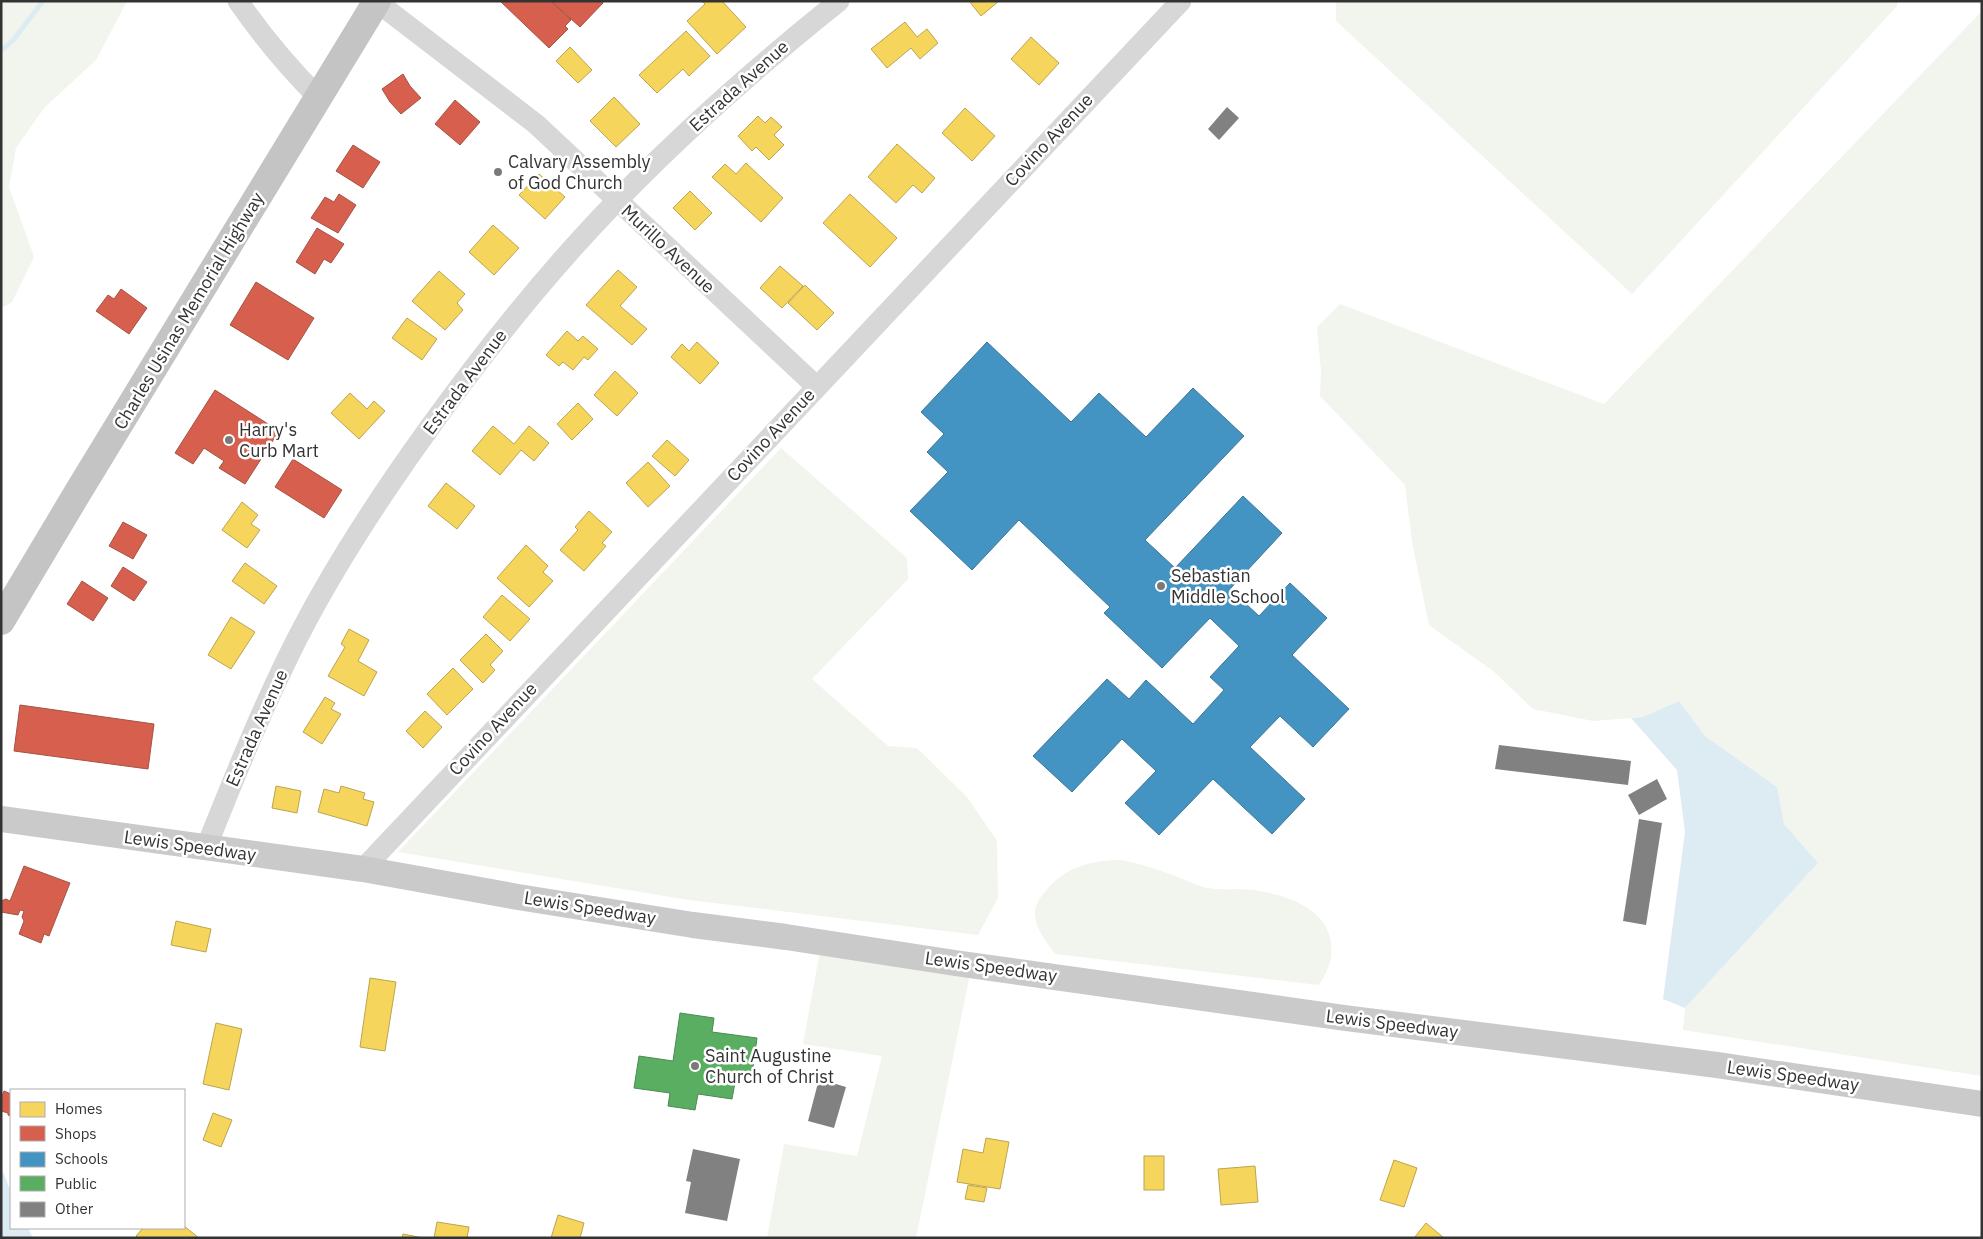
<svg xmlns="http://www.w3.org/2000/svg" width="1983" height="1239" viewBox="0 0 1983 1239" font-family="'IBM Plex Sans',sans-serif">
	<rect width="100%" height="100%" fill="#fff"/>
	<g fill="#f1f5ed">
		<polygon points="1,1 127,1 96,60 44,108 16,148 9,187 34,257 12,302 1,308"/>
		<polygon points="1338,1 1897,1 1897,6 1632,294 1336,21 1336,4"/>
		<polygon points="1982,11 1982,1076 1683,1030 1685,1008 1818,863 1784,824 1777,787 1705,736 1679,701 1643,717 1593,721 1533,709 1493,671 1429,625 1412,542 1405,485 1320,396 1321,371 1317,327 1340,304 1604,404"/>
		<polygon points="781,448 907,558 908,579 812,679 888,746 917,748 967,797 997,841 998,898 978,935 689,900 398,852"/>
		<path d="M1121,860C1143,864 1162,871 1183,879C1191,882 1200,887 1208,888C1223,891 1239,888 1254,890C1290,895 1337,912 1331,957C1330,967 1324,977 1319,985L1055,954C1047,943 1037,931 1035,916C1034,907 1039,898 1045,892C1066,866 1089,861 1121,860Z"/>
		<polygon points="820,951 970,974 916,1238 767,1238 784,1144 857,1156 882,1056 803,1044"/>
	</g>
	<g fill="#ddebf3">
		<polygon points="1679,701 1705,736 1777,787 1784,824 1818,863 1685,1008 1663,999 1685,832 1677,770 1631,718 1643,717"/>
		<polygon points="1,1167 11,1192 11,1228 28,1228 33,1238 1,1238"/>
	</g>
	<g fill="#f6d55c" stroke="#bca450">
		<polygon points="702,1 722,1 746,27 717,54 687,21 705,4"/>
		<polygon points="969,1 999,1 981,16"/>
		<polygon points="905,22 917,37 927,29 938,43 920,59 911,48 887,68 871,49"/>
		<polygon points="686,31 710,56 689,76 683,69 657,93 639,75"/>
		<polygon points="1031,37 1059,63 1039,85 1011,59"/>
		<polygon points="570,47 592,70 578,83 556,61"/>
		<polygon points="614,97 640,124 616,147 590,121"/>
		<polygon points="965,108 995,136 972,161 942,133"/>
		<polygon points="758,116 765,123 771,117 782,127 774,135 784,145 769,160 756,147 752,151 738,136"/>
		<polygon points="897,144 935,178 922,193 913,185 896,203 868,177"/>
		<polygon points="746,163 783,198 761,222 712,177 725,164 736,174"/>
		<polygon points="539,174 565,197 545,219 519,195"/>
		<polygon points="690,191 712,213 695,230 673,208"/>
		<polygon points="850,194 897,238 870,267 823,223"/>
		<polygon points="493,225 519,248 494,275 469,252"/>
		<polygon points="780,266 803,286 782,308 760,288"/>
		<polygon points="618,270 637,287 620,306 647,329 632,345 586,305"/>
		<polygon points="439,271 465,294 457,303 463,310 445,330 412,301"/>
		<polygon points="805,285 834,313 817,330 788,303"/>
		<polygon points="407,318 437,339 422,360 392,338"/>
		<polygon points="567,331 578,341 583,336 598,349 588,360 584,357 573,370 563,362 559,366 546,355"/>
		<polygon points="697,342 719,363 700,384 671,357 682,344 689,351"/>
		<polygon points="615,371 638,393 617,416 594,395"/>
		<polygon points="350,393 367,409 374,401 385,411 359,439 331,413"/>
		<polygon points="578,403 593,419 572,440 557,424"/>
		<polygon points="493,426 514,444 529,426 549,443 534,461 521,450 500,475 472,451"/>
		<polygon points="667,440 689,460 675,476 652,456"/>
		<polygon points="648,462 670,486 648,507 626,483"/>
		<polygon points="446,483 475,506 457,529 428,506"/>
		<polygon points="242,502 258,515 251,524 260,530 247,548 222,530"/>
		<polygon points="589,511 612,532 602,543 606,546 584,571 560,550 578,530 575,527"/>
		<polygon points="526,545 548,566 543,572 553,581 529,607 497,578"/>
		<polygon points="245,563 277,586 264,604 232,581"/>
		<polygon points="502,595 530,619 510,641 483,617"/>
		<polygon points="231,617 255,632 231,669 208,655"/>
		<polygon points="349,629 369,640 358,661 377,672 364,696 328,676 345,647 341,644"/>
		<polygon points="486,634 503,651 490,665 495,670 483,683 460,660"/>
		<polygon points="453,668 473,689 447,715 427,694"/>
		<polygon points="325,697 335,703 331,709 341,714 322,744 303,732"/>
		<polygon points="425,711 442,727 423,748 406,731"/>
		<polygon points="276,786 301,791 297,813 272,808"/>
		<polygon points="341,786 365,793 363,799 374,802 367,826 318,812 324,789 339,793"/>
		<polygon points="176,921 211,929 206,952 171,945"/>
		<polygon points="370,978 396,982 385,1051 360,1047"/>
		<polygon points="216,1023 242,1029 229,1090 203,1084"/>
		<polygon points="213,1113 232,1120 221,1147 203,1140"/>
		<polygon points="986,1138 1009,1142 1000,1189 957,1182 963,1149 983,1153"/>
		<rect x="1144" y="1156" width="20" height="34"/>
		<polygon points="1394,1160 1417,1168 1404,1207 1380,1200"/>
		<polygon points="1255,1166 1258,1202 1221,1205 1218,1169"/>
		<polygon points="968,1185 987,1188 984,1202 965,1199"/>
		<polygon points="558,1215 584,1223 580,1238 551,1238"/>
		<polygon points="437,1222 469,1227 467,1238 434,1238"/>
		<polygon points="1426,1223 1444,1238 1414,1238"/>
		<polygon points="184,1226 199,1238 139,1238 136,1236 143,1228 184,1228"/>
		<polygon points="403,1234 423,1238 402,1238"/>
	</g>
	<g fill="#d6604d" stroke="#a55245">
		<polygon points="500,1 551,1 571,20 565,26 568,29 549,48"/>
		<polygon points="551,1 601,1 603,3 580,27"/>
		<polygon points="403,74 410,86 421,98 401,114 390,102 382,89"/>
		<polygon points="455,100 480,122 460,145 435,124"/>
		<polygon points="353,145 380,162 363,188 336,171"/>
		<polygon points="339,194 356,205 338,233 311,218 325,197 334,202"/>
		<polygon points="317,228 344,244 331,263 324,259 315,274 296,262"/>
		<polygon points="256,282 314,318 288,360 230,325"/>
		<polygon points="121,289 147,308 129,334 96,311 108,295 114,299"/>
		<polygon points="215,390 279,431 245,484 219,468 224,461 204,448 193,464 175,453"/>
		<polygon points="293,459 342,490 324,518 275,487"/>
		<polygon points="123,522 147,535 133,559 109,546"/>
		<polygon points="123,567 147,582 134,601 111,586"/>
		<polygon points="82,581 108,598 93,621 67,604"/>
		<polygon points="20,705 154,724 148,769 14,751"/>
		<polygon points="24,866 70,883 49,936 44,934 41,943 19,934 24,921 22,917 24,911 20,910 18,915 1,912 1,901 6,899 10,901"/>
		<polygon points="4,1091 11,1094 11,1116 8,1115 8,1113 1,1111 1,1099"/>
	</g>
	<polygon fill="#4393c3" stroke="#3e7698" points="987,342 1071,422 1099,393 1146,437 1193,388 1244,436 1145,540 1175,568 1243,496 1282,533 1230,589 1259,616 1290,583 1327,618 1292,655 1349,709 1313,747 1280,716 1250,747 1305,799 1272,834 1213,779 1159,835 1125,803 1156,771 1122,739 1072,792 1033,756 1107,679 1129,699 1146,680 1193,724 1224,690 1210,677 1239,646 1210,618 1162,668 1104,613 1110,607 1019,520 972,570 910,511 948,472 927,452 944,434 921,412"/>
	<polygon fill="#5aae61" stroke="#4e8953" points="680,1013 714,1018 712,1032 757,1038 752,1074 737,1071 732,1099 698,1094 695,1110 668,1106 670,1093 634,1088 639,1056 673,1061"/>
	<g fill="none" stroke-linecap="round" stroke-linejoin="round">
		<polyline stroke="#ddebf3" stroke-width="5" points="1,51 14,39 43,1"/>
	</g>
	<g fill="#818181">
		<polygon points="1227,107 1239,118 1219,140 1208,129"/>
		<polygon points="1499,745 1631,761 1628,785 1495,769"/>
		<polygon points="1657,779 1667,799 1639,815 1628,795"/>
		<polygon points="1639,819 1662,823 1646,925 1623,921"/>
		<polygon points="819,1079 846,1087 834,1128 808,1121"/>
		<polygon points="693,1149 740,1159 727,1221 685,1213 691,1182 686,1181"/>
	</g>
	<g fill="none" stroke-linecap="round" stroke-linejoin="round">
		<g stroke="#d7d7d7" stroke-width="21">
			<path d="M238,1C263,37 288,67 319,98"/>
			<polyline points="377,2 536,124 817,387"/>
			<path d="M206,848C232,783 258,718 289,655C328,575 378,499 430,427C474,366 521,306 571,250C652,159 744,77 839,1"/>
			<polyline points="363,869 1181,1"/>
		</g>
		<polyline stroke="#cacaca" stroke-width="26" points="1,819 363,869 518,897 693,925 786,937 955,963 1345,1018 1717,1065 1982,1104"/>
		<polyline stroke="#c4c4c4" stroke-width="28" points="1,621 78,492 377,1"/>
	</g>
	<g fill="#7a7a7a" stroke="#fff" stroke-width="2">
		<circle cx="498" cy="172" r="5"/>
		<circle cx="229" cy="440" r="5"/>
		<circle cx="1161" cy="586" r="5"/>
		<circle cx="695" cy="1066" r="5"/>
	</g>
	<g text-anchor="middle" stroke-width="5" stroke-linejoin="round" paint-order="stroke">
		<g font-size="18" fill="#333" stroke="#fff">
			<text transform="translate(739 86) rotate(-42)" y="6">Estrada Avenue</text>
			<text transform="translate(1049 140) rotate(-47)" y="6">Covino Avenue</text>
			<text transform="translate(668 249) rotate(43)" y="6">Murillo Avenue</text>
			<text transform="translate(189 311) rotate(-59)" y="6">Charles Usinas Memorial Highway</text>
			<text transform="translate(465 382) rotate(-53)" y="6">Estrada Avenue</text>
			<text transform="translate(771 435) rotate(-47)" y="6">Covino Avenue</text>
			<text transform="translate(257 728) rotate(-66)" y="6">Estrada Avenue</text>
			<text transform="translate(493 729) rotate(-47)" y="6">Covino Avenue</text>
			<text transform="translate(190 846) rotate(8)" y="6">Lewis Speedway</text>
			<text transform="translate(590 908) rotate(9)" y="6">Lewis Speedway</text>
			<text transform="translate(991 967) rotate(8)" y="6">Lewis Speedway</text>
			<text transform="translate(1392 1024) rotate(7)" y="6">Lewis Speedway</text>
			<text transform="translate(1793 1076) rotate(8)" y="6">Lewis Speedway</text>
		</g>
		<g font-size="18" fill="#333" stroke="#fff" text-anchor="start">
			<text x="508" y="168">Calvary Assembly<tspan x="508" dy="21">of God Church</tspan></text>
			<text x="239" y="436">Harry's<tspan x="239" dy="21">Curb Mart</tspan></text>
			<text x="1171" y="582">Sebastian<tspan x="1171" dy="21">Middle School</tspan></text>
			<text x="705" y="1062">Saint Augustine<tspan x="705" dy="21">Church of Christ</tspan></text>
		</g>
	</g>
	<rect width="1983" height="1239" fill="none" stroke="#333333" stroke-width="5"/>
	<rect x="10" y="1089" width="175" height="140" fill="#ffffff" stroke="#adadad"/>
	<rect x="20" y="1102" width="25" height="15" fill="#f6d55c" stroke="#adadad"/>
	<text x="55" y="1114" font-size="15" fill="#333333">Homes</text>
	<rect x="20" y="1126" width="25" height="15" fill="#d6604d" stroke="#adadad"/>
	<text x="55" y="1139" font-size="15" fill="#333333">Shops</text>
	<rect x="20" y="1152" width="25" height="15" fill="#4393c3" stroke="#adadad"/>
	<text x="55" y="1164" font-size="15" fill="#333333">Schools</text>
	<rect x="20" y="1176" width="25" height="15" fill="#5aae61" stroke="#adadad"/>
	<text x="55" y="1189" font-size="15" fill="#333333">Public</text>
	<rect x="20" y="1202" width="25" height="15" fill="#818181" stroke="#adadad"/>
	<text x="55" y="1214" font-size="15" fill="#333333">Other</text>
</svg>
